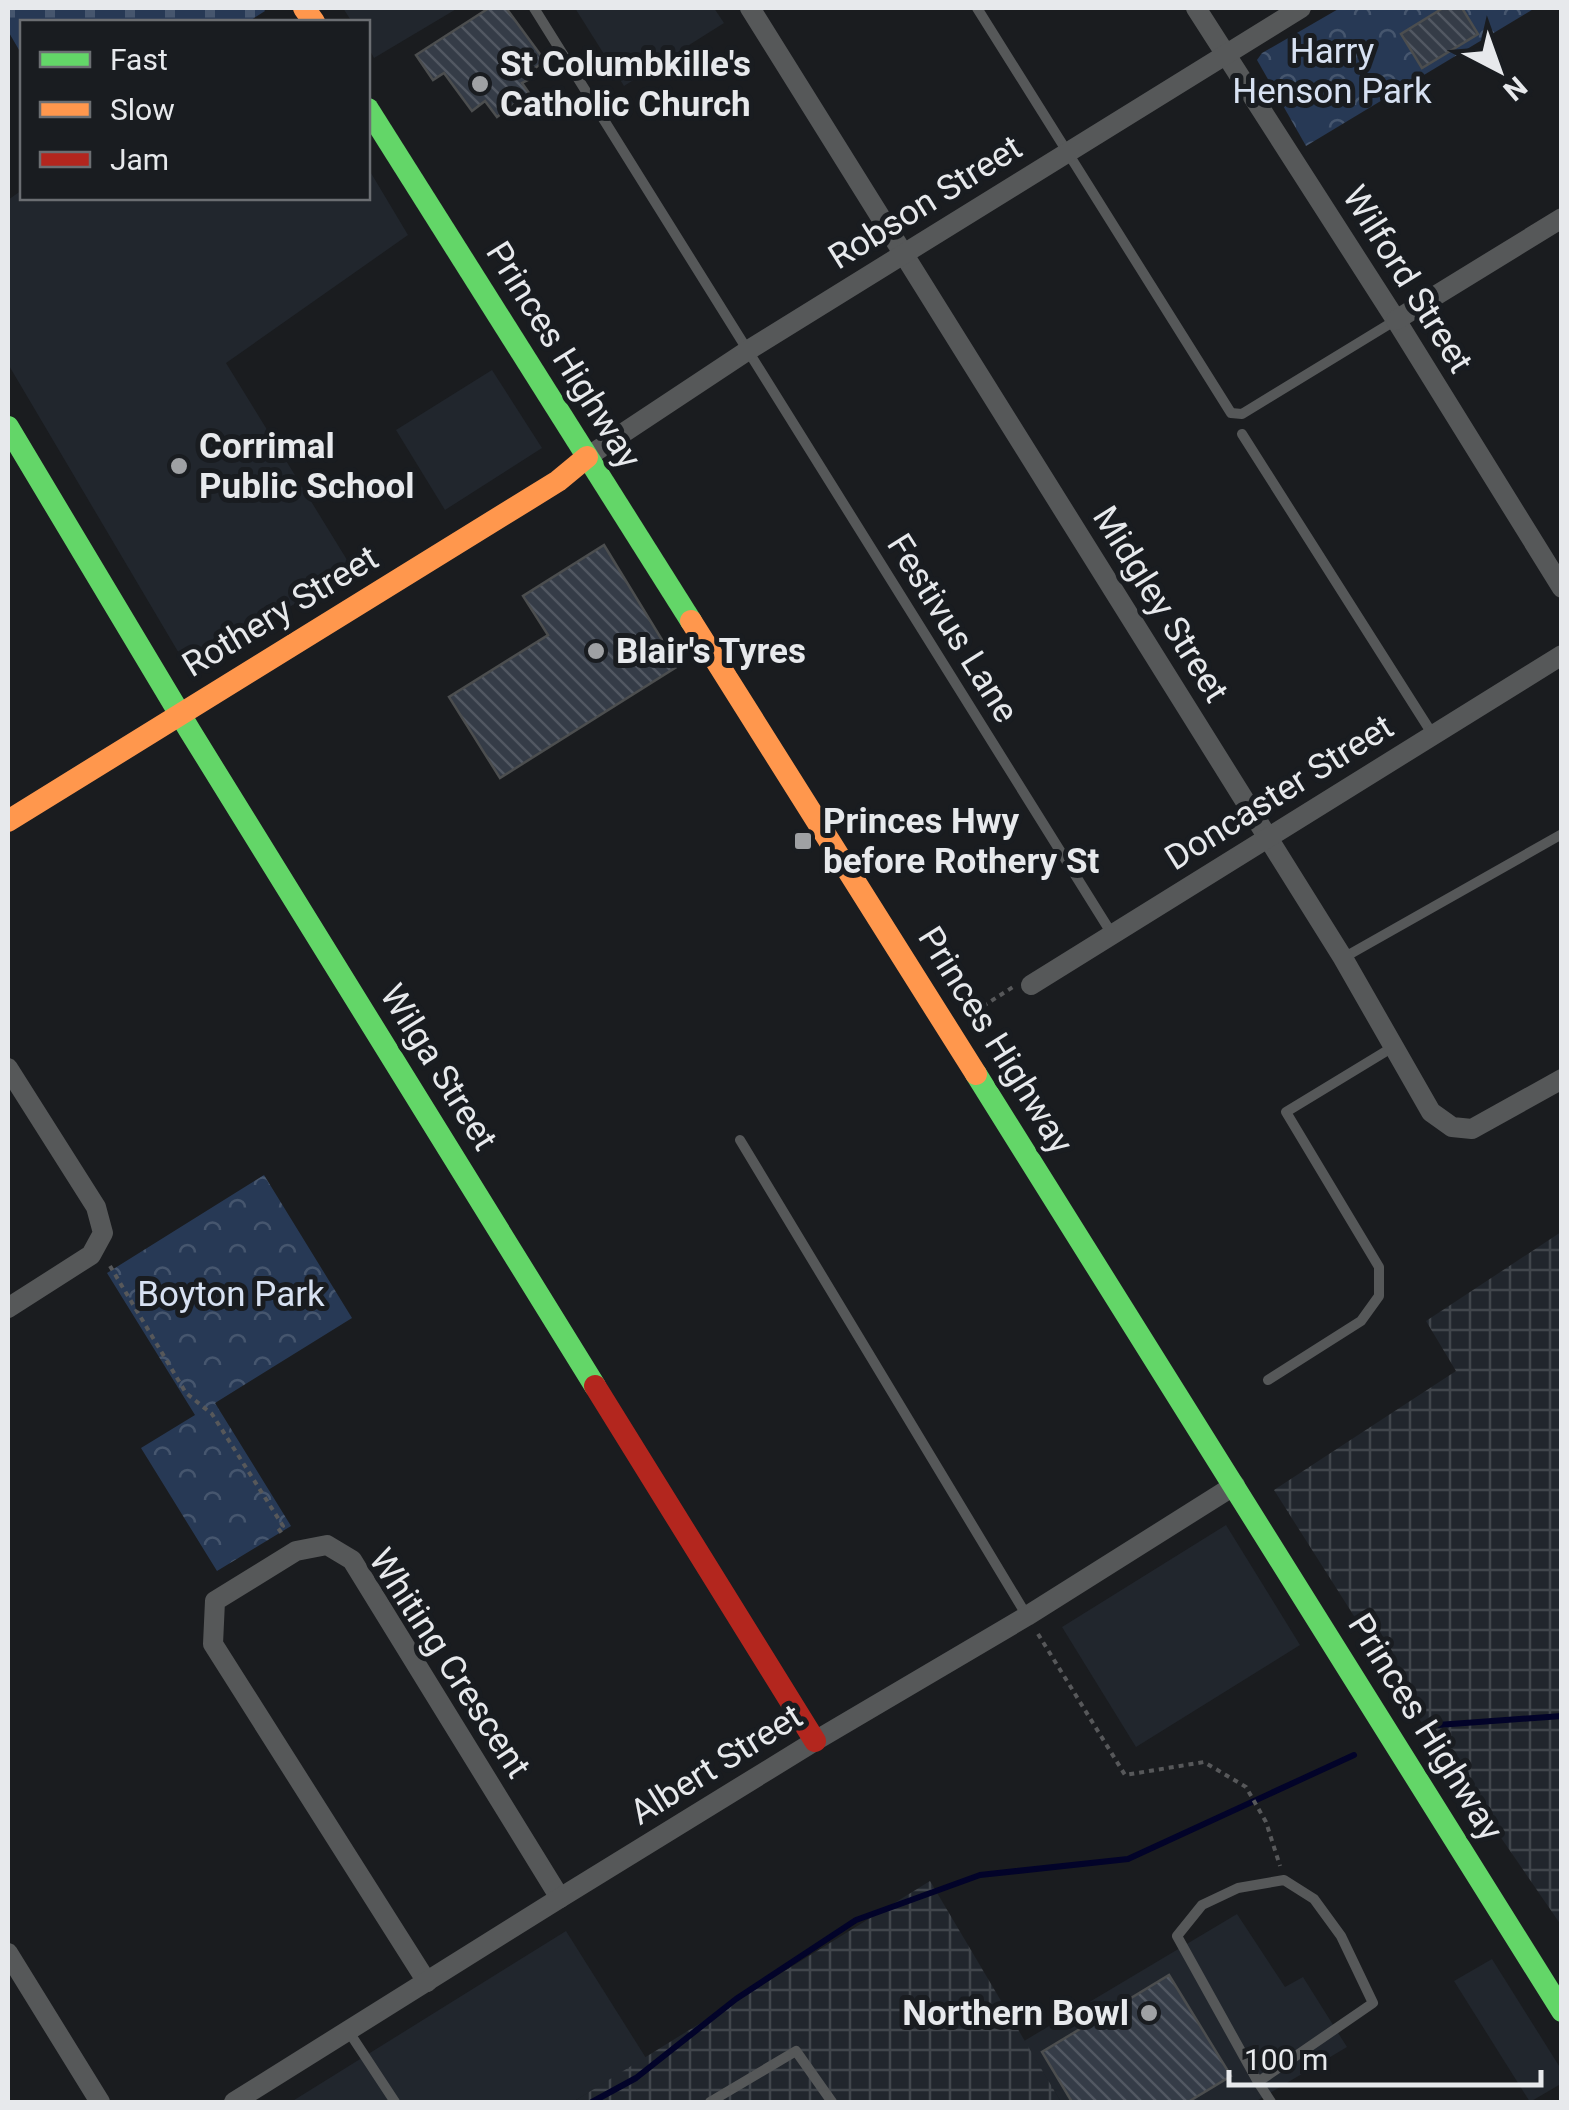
<svg xmlns="http://www.w3.org/2000/svg" width="1569" height="2110" viewBox="0 0 1569 2110" font-family="Roboto,sans-serif">
	<defs>
		<pattern id="industrial-grid" width="8" height="8" patternUnits="userSpaceOnUse" patternTransform="scale(2.5)"><rect width="8" height="8" fill="#21262d"/><path d="M0 4h8M4 0v8" fill="none" stroke="#41464c"/></pattern>
		<pattern id="cemetery-stones" width="16" height="16" patternUnits="userSpaceOnUse" patternTransform="scale(2.5)"><rect width="16" height="16" fill="#273955"/><path d="M2 7V4a2 2 0 0 1 4 0v3zM10 15v-3a2 2 0 0 1 4 0v3z" fill="#46566e"/></pattern>
		<pattern id="park-crowns" width="20" height="18" patternUnits="userSpaceOnUse" patternTransform="scale(2.5)"><rect width="20" height="18" fill="#273955"/><path d="M2 6a3 3 0 1 1 6 0M12 15a3 3 0 1 1 6 0" fill="none" stroke="#46566e"/></pattern>
		<pattern id="building-back-hatch" width="6" height="6" patternUnits="userSpaceOnUse" patternTransform="scale(2.5)"><rect width="6" height="6" fill="#353c47"/><path d="M-1 5l2 2M0 0l6 6M5-1l2 2" fill="none" stroke="#525862"/></pattern>
	</defs>
	<rect width="100%" height="100%" fill="#1a1c1f"/>
	<g fill="#21262d">
		<polygon points="343,8 458,8 374,58 368,47 368,22 352,22"/>
		<polygon points="575,8 714,8 724,23 624,86"/>
		<polygon points="368,168 408,235 226,363 352,568 245,635 180,655 8,364 8,200 22,190 22,198 368,198"/>
		<polygon points="492,370 542,448 445,510 396,430"/>
		<polygon points="1226,1525 1300,1645 1136,1747 1062,1627"/>
		<polygon points="1237,1914 1285,1987 1303,1977 1347,2047 1255,2102 1061,2102 1024,2041"/>
		<polygon points="566,1931 646,2058 573,2102 291,2102"/>
		<polygon points="1492,1959 1561,2069 1559,2085 1530,2102 1454,1981"/>
	</g>
	<g fill="url(#industrial-grid)">
		<polygon points="1561,1232 1561,1925 1420,1720 1274,1490 1456,1371 1426,1321"/>
		<polygon points="930,1881 1061,2102 573,2102"/>
	</g>
	<polygon fill="url(#cemetery-stones)" points="8,8 263,8 265,11 248,22 22,22 22,55 8,31"/>
	<g fill="url(#park-crowns)">
		<polygon points="1340,8 1535,8 1306,146 1257,60 1262,53"/>
		<polygon points="264,1175 352,1318 215,1403 291,1526 217,1571 141,1448 195,1415 107,1273"/>
	</g>
	<g fill="none" stroke-linecap="round" stroke-linejoin="round">
		<g stroke="#020329" stroke-width="6">
			<polyline points="1424,1726 1562,1716"/>
			<polyline points="592,2102 636,2078 736,1999 856,1920 980,1875 1128,1859 1354,1755"/>
		</g>
	</g>
	<g fill="url(#building-back-hatch)" stroke="#4c4e4f" stroke-width="2.5">
		<polygon points="489,8 506,8 545,61 525,75 528,80 522,83 529,93 497,117 485,101 472,111 444,73 433,80 416,55"/>
		<polygon points="1443,8 1462,8 1478,34 1422,68 1401,34"/>
		<polygon points="604,545 678,666 500,778 449,697 548,635 523,596"/>
		<polygon points="1169,1975 1231,2076 1188,2102 1072,2102 1042,2052"/>
	</g>
	<g fill="none" stroke-linecap="round" stroke-linejoin="round">
		<g stroke="#57585a" stroke-width="4" stroke-dasharray="5 5" stroke-linecap="butt">
			<polyline points="966,1017 1013,987"/>
			<polyline points="110,1266 186,1393 212,1414 283,1526 278,1528 283,1535"/>
			<polyline points="1038,1634 1125,1775 1204,1762 1246,1787 1266,1822 1280,1866"/>
		</g>
		<g stroke="#565859" stroke-width="10">
			<polyline points="534,8 1112,934"/>
			<polyline points="977,8 1231,413 1242,414 1396,320"/>
			<polyline points="1242,434 1433,735"/>
			<polyline points="1343,958 1562,834"/>
			<polyline points="740,1140 1027,1616"/>
			<polyline points="1268,1380 1361,1321 1379,1296 1379,1267 1286,1112 1393,1047"/>
			<polyline points="349,2032 395,2102"/>
			<polyline points="1258,2082 1373,2003 1341,1936 1314,1899 1284,1880 1238,1888 1202,1905 1177,1936 1258,2082 1271,2102"/>
			<polyline points="710,2102 796,2051 832,2102"/>
		</g>
		<g stroke="#565859" stroke-width="20">
			<polyline points="750,8 1343,958 1431,1112 1452,1127 1472,1129 1562,1079"/>
			<polyline points="1196,8 1396,320 1562,588"/>
			<polyline points="1396,320 1562,218"/>
			<polyline points="587,457 747,351 1301,8"/>
			<polyline points="1031,985 1562,655"/>
			<polyline points="8,1068 96,1207 103,1233 91,1255 8,1308"/>
			<polyline points="8,1953 100,2102"/>
			<polyline points="427,1982 213,1644 215,1601 296,1551 327,1545 352,1560 560,1898"/>
			<polyline points="234,2102 560,1898 815,1741 1027,1616 1235,1485"/>
		</g>
		<g stroke="#63d668" stroke-width="22">
			<polyline points="368,109 691,621"/>
			<polyline points="8,427 190,731 595,1386"/>
			<polyline points="976,1074 1562,2011"/>
		</g>
		<g stroke="#ff974d" stroke-width="22">
			<polyline points="304,8 314,22"/>
			<polyline points="691,621 976,1074"/>
			<polyline points="8,821 558,481 587,457"/>
		</g>
		<polyline stroke="#b3261e" stroke-width="22" points="595,1386 815,1741"/>
	</g>
	<g fill="#9fa1a4" stroke="#191c20" stroke-width="4">
		<circle cx="480" cy="84" r="10"/>
		<circle cx="179" cy="466" r="10"/>
		<circle cx="596" cy="651" r="10"/>
		<rect x="793" y="831" width="20" height="20" rx="5"/>
		<circle cx="1149" cy="2013" r="10"/>
	</g>
	<g text-anchor="middle" stroke-width="10" stroke-linejoin="round" paint-order="stroke">
		<g font-size="35" fill="#d7e1f2" stroke="#191c20">
			<text x="1332" y="63">Harry<tspan x="1332" dy="40">Henson Park</tspan></text>
			<text x="231" y="1306">Boyton Park</text>
		</g>
		<g font-size="35" font-weight="bold" fill="#e7e9ec" stroke="#191c20" text-anchor="start">
			<text x="500" y="76">St Columbkille's<tspan x="500" dy="40">Catholic Church</tspan></text>
			<text x="199" y="458">Corrimal<tspan x="199" dy="40">Public School</tspan></text>
			<text x="616" y="663">Blair's Tyres</text>
			<text x="823" y="833">Princes Hwy<tspan x="823" dy="40">before Rothery St</tspan></text>
			<text x="1129" y="2025" text-anchor="end">Northern Bowl</text>
		</g>
		<g font-size="35" fill="#e7e9ec" stroke="#191c20">
			<text transform="translate(925 202) rotate(-32)" y="12">Robson Street</text>
			<text transform="translate(1408 279) rotate(58)" y="12">Wilford Street</text>
			<text transform="translate(564 355) rotate(58)" y="12">Princes Highway</text>
			<text transform="translate(1161 604) rotate(58)" y="12">Midgley Street</text>
			<text transform="translate(280 611) rotate(-31)" y="12">Rothery Street</text>
			<text transform="translate(953 628) rotate(58)" y="12">Festivus Lane</text>
			<text transform="translate(1279 792) rotate(-32)" y="12">Doncaster Street</text>
			<text transform="translate(996 1040) rotate(58)" y="12">Princes Highway</text>
			<text transform="translate(439 1067) rotate(58)" y="12">Wilga Street</text>
			<text transform="translate(450 1663) rotate(57)" y="12">Whiting Crescent</text>
			<text transform="translate(1426 1727) rotate(58)" y="12">Princes Highway</text>
			<text transform="translate(716 1764) rotate(-32)" y="12">Albert Street</text>
		</g>
	</g>
	<rect width="1569" height="2110" fill="none" stroke="#e7e9ec" stroke-width="20"/>
	<rect x="20" y="20" width="350" height="180" fill="#191c20" stroke="#6b6e72" stroke-width="2.5"/>
	<rect x="40" y="52" width="50" height="15" fill="#63d668" stroke="#6b6e72" stroke-width="2.5"/>
	<text x="110" y="70" font-size="30" fill="#e7e9ec">Fast</text>
	<rect x="40" y="102" width="50" height="15" fill="#ff974d" stroke="#6b6e72" stroke-width="2.5"/>
	<text x="110" y="120" font-size="30" fill="#e7e9ec">Slow</text>
	<rect x="40" y="152" width="50" height="15" fill="#b3261e" stroke="#6b6e72" stroke-width="2.5"/>
	<text x="110" y="170" font-size="30" fill="#e7e9ec">Jam</text>
	<g transform="translate(1499 70) rotate(139)" stroke="#191c20" stroke-width="8" paint-order="stroke">
	<path d="M0-8L18 38L0 25L-18 38Z" fill="#e7e9ec"/>
	<text y="-15" font-size="28" font-weight="bold" text-anchor="middle" fill="#e7e9ec">N</text>
	</g>
	<path d="M1229 2070v15h312v-15" fill="none" stroke="#e7e9ec" stroke-width="5"/>
	<text x="1244" y="2070" font-size="30" fill="#e7e9ec" stroke="#191c20" stroke-width="8" paint-order="stroke">100 m</text>
</svg>
